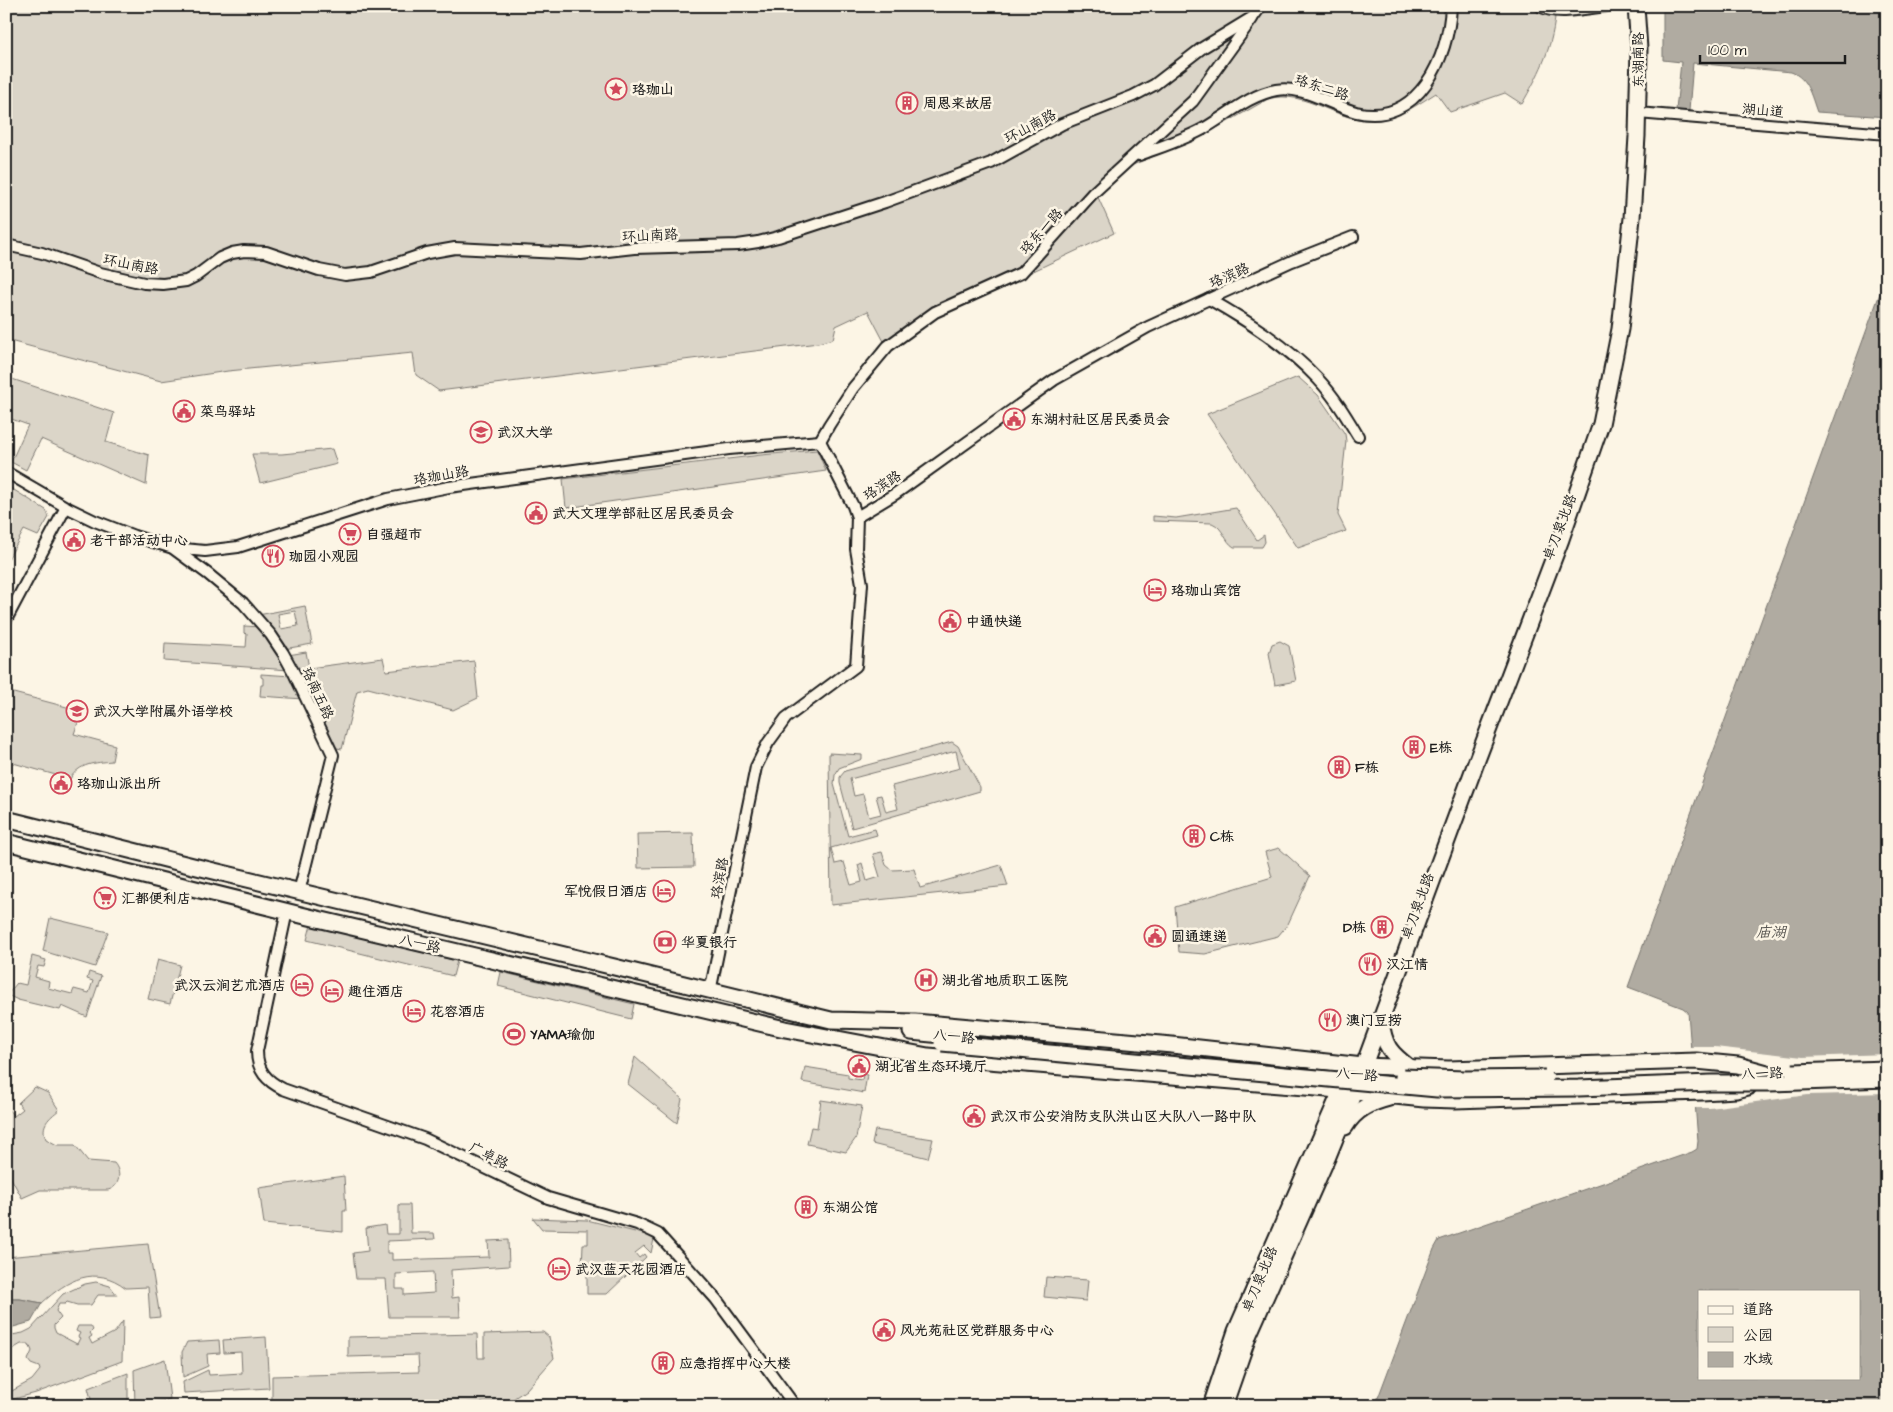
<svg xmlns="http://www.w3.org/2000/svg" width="1893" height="1412" viewBox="0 0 1893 1412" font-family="'Architects Daughter','LXGW WenKai TC',sans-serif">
	<rect width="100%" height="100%" fill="#fcf5e5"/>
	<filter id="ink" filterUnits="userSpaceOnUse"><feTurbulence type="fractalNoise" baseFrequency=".02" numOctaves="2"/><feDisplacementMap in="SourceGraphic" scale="10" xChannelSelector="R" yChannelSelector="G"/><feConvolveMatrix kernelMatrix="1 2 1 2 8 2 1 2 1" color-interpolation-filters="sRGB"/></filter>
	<g filter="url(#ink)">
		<g fill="#dbd5c8" stroke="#7c7872" fill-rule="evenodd">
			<path d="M6,6H1534L1555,17C1552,49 1538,76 1522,104L1505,93L1450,112L1436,93C1417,105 1399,118 1376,120C1338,124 1306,88 1268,99L1206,134L1128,167L1097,195L1114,233L938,316L889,351L868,311L836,326L833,339L818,343L439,391L416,375L413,353L228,371L161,381L6,340Z"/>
			<polygon points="6,377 114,413 106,442 149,455 146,485 41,439 26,470 11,462 28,425 6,417"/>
			<polygon points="1298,377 1318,395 1345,434 1346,441 1338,515 1346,531 1298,548 1207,414"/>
			<polygon points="332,449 337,464 260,483 252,454 282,454"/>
			<polygon points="817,450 826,471 566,508 563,479 761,455"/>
			<polygon points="6,485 46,510 49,517 38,536 24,530 6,563"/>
			<path d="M1236,508L1257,540L1264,535L1265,542L1262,547H1234C1224,541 1224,528 1212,523L1153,521V516L1176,518Z"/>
			<path d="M305,606L312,644L284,649L258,615ZM295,611L298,626L281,629L278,614Z"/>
			<polygon points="244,626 261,627 289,670 164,661 165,643 246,647 247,634 244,633"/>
			<polygon points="1280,641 1289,646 1296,681 1275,685 1269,653 1272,644"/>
			<polygon points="306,652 309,668 383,658 386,671 474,661 478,698 453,710 368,688 357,691 342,749 332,747 288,655"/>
			<polygon points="261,674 292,676 303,699 260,696 261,685 263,685 263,678 261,677"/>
			<path d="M6,691L82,711L74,734L115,745L112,761C95,763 79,763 70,779L6,761Z"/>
			<path d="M952,742L958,746L980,787V791L852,828L840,783V777L845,771ZM956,751L960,768L892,786L898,809L886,812L881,795L876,796L881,814L869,817L863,794L854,796L850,779Z"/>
			<polygon points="829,753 862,755 862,759 839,768 835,775 834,784 848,836 875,829 877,835 831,848 835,864 844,862 851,885 862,882 858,865 862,863 867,881 880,877 873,854 882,852 886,865 892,870 914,869 920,888 1001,865 1008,886 831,905"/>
			<polygon points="693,833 694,867 638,868 637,834"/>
			<polygon points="1279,848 1310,876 1288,924 1278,936 1205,954 1179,952 1175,907 1272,877 1265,852"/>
			<polygon points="50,918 108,932 95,967 43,951"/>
			<polygon points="311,925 457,961 453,976 307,940"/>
			<polygon points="32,956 46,960 44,967 38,966 35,977 49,981 48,988 72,994 74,989 89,993 93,981 87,979 89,972 101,976 87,1017 62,1006 60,1010 18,1000 7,995 17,983 26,985"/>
			<polygon points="158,959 180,965 170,1004 148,999"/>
			<polygon points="501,972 634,1004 631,1019 498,986"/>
			<polygon points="635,1057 682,1099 677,1123 628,1084"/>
			<polygon points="805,1067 848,1074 848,1078 862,1080 863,1074 867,1075 864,1093 802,1082"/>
			<path d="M35,1087L48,1093L59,1110C49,1118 40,1125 46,1139L57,1145H75L88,1161L114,1163C122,1172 120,1187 108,1190H40L22,1198L6,1169V1107L14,1116L23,1109L18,1103Z"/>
			<polygon points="821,1100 862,1106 856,1138 846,1152 807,1144 811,1127 817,1128"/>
			<polygon points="875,1130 933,1139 928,1158 872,1144"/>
			<polygon points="344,1176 346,1211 343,1211 343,1232 264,1224 259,1188"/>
			<path d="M399,1205H410L411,1233H434L435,1239L387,1241V1253H392V1260L489,1257L488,1241L508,1240L509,1266L451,1270L452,1298L459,1297L460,1317H389L386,1279H356L353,1253L368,1251L366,1228L385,1225L386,1234H399ZM433,1272L434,1293L404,1295V1289H396V1274Z"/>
			<polygon points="533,1218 587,1220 651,1236 654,1239 651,1253 644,1246 635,1253 639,1258 644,1254 646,1257 607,1294 587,1294 587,1268 582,1267 583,1244 588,1244 588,1230 542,1229"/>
			<path d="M148,1244L160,1317L150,1318L148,1287L126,1288C95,1264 67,1280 42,1303L20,1299H6V1257Z"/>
			<polygon points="1046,1277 1088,1280 1086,1301 1044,1297"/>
			<polygon points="96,1282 110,1286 117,1295 98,1295 91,1305 77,1305 67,1302 65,1304 59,1304 56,1311 61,1318 54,1325 54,1328 56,1333 77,1344 80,1338 78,1337 80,1333 76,1331 78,1326 91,1326 93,1330 90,1333 92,1336 89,1338 92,1344 115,1332 123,1321 122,1361 36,1393 6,1401 6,1374 9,1374 11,1379 8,1381 9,1385 7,1386 10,1392 32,1380 40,1370 39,1367 31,1364 28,1360 32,1351 29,1344 21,1344 6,1353 6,1344 10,1341 12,1335 23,1333 31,1329 63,1294 85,1284"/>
			<polygon points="543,1332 549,1337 554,1358 526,1390 510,1401 468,1403 468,1406 289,1406 272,1399 272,1376 419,1372 418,1355 348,1357 348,1337 477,1334 478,1358 484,1358 484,1334"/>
			<polygon points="266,1337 269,1388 184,1393 183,1382 208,1370 209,1375 242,1373 241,1352 224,1353 223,1340"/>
			<polygon points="219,1340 220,1353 207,1354 208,1366 183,1377 182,1352 187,1342"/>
			<polygon points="165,1359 170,1399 143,1406 135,1406 134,1370"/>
			<polygon points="128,1373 128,1406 93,1406 88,1388"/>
		</g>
		<g fill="#b0aba1" stroke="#75726c" fill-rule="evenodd">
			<path d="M1663,6H1887V117L1817,112C1811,96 1808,78 1791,72L1693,63L1689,111L1676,110L1681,62L1663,60Z"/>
			<path d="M1887,274V1406H1375L1434,1249L1439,1240L1692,1152L1697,1149L1698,1141L1688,1012L1683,1008L1628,987ZM1699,1291H1859V1378H1699Z"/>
			<polygon points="6,1299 20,1299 42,1303 31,1322 10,1328 6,1325"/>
		</g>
		<polygon fill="#fcf5e5" points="1689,1047 1715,1047 1803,1057 1887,1054 1887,1093 1808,1095 1710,1108 1693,1108"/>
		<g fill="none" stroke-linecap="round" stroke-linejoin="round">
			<g stroke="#1c1c1c" stroke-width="14">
				<g id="street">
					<path d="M1540,6C1555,16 1589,8 1607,6"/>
					<polyline points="1638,113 1887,134"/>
					<path d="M1139,155C1160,147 1183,140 1203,129C1226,116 1249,95 1276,90C1303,85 1330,105 1356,112C1418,127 1449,57 1451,6"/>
					<polyline points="6,245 42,253 100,273 144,283 163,284 186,281 196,276 220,258 232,253 244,251 266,252 319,270 345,275 371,272 427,253 455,248 581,254 634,248 738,245 758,242 778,237 885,202 991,163 1062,124 1133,96 1154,85 1202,48 1253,17 1261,6"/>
					<path d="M1209,299C1248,321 1287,346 1318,379C1334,396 1346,416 1358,436"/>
					<polyline points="820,441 829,425 853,388 888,346 935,312 1021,273 1092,194 1193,101 1252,19"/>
					<polyline points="820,441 853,506 857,517"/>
					<polyline points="6,472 66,507 95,521 134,536 173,548 205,551 238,547 388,499 449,487 729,449 820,441"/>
					<polyline points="174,549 208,574 243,603 271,635 283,653 294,673 333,755 299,892"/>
					<polyline points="6,620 66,507"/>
					<path d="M287,911L257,1051C257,1071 267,1081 283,1089L425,1139L548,1198L637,1224L658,1234L716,1299L795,1406"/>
					<polyline points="710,992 756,767 768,743 786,718 856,666 862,584 856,549 857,517 895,494 1054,380 1148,327 1292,261 1353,237"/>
				</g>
			</g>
			<g stroke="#1c1c1c" stroke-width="19">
				<g id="secondary">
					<polyline points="6,819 193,866 631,971 831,1020 915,1022 1172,1045 1363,1066 1449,1069 1696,1061 1738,1065 1767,1073"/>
					<polyline points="6,842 305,916 785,1029 928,1056 1317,1088 1424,1099 1455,1100 1702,1092 1736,1090 1748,1087"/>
					<path d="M1381,1021C1384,1046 1390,1053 1410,1068"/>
					<polyline points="911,1032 942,1035"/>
					<path d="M1345,1127C1356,1109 1370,1103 1389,1098"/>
					<polyline points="1211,1406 1236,1331 1345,1082"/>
					<polyline points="1224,1406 1249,1334 1328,1156 1354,1092 1477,760 1561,539 1601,424 1620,329 1632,218 1637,136 1639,49 1636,6"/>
				</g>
			</g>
			<use href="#street" stroke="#fcf5e5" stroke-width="10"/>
			<use href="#secondary" stroke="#fcf5e5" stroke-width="15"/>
			<g stroke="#1c1c1c" stroke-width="19" stroke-linecap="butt">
				<g id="secondary-bridge">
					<polyline points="942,1043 1437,1089 1579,1088 1711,1083 1769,1083 1887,1079"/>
					<polyline points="1793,1072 1887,1069"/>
					<polyline points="1403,1077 1465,1079 1545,1078"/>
				</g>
			</g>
			<use href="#secondary-bridge" stroke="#fcf5e5" stroke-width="15"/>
		</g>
	</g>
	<defs>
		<g id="sight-ring" transform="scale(1.125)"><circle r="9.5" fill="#fcf5e5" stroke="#d1495b" stroke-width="1.5"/><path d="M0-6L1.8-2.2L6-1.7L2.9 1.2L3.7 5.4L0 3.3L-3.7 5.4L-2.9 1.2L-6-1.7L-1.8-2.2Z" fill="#d1495b"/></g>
		<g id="building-ring" transform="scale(1.125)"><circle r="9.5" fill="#fcf5e5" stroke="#d1495b" stroke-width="1.5"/><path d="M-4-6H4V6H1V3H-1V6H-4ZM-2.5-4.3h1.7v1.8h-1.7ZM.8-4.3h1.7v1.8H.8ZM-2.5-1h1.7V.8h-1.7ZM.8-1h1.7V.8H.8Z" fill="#d1495b"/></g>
		<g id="civic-ring" transform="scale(1.125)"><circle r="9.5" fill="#fcf5e5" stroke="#d1495b" stroke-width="1.5"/><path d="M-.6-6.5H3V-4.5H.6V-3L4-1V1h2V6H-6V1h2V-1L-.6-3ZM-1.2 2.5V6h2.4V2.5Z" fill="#d1495b"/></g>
		<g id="university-ring" transform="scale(1.125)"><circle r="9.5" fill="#fcf5e5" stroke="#d1495b" stroke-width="1.5"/><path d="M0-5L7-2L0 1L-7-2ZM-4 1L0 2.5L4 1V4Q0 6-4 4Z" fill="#d1495b"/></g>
		<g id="supermarket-ring" transform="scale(1.125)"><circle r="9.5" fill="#fcf5e5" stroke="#d1495b" stroke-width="1.5"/><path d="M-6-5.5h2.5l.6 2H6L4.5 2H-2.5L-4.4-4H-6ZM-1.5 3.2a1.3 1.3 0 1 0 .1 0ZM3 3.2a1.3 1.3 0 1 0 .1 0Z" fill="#d1495b"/></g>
		<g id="restaurant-ring" transform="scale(1.125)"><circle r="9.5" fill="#fcf5e5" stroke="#d1495b" stroke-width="1.5"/><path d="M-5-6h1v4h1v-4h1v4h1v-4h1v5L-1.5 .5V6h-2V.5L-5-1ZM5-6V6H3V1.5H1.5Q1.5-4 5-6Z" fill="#d1495b"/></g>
		<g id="hotel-ring" transform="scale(1.125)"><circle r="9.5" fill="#fcf5e5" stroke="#d1495b" stroke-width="1.5"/><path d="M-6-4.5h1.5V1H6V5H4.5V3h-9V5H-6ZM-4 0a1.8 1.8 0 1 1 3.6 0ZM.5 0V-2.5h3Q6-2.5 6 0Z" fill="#d1495b"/></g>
		<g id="school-ring" transform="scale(1.125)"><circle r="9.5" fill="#fcf5e5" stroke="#d1495b" stroke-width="1.5"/><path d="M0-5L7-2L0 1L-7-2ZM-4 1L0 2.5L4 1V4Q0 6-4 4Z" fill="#d1495b"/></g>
		<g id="bank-ring" transform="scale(1.125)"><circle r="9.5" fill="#fcf5e5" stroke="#d1495b" stroke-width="1.5"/><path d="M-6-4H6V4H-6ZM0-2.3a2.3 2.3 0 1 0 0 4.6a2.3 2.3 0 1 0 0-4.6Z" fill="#d1495b"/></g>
		<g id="hospital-ring" transform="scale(1.125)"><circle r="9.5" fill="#fcf5e5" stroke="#d1495b" stroke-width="1.5"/><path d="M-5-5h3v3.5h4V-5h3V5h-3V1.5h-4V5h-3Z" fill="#d1495b"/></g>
		<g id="stadium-ring" transform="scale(1.125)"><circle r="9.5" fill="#fcf5e5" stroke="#d1495b" stroke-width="1.5"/><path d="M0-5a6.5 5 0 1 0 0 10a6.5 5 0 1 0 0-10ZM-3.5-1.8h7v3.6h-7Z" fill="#d1495b"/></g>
	</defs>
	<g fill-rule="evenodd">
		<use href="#sight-ring" x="616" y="89"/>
		<use href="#building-ring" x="907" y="103"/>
		<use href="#civic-ring" x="184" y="411"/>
		<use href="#civic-ring" x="1014" y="419"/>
		<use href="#university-ring" x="481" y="432"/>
		<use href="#civic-ring" x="536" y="513"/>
		<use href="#supermarket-ring" x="350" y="534"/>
		<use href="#civic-ring" x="74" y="540"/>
		<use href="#restaurant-ring" x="273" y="556"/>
		<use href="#hotel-ring" x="1155" y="590"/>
		<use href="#civic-ring" x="950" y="621"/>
		<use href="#school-ring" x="77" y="711"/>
		<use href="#building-ring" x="1414" y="747"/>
		<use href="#building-ring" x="1339" y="767"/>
		<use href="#civic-ring" x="61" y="783"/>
		<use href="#building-ring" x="1194" y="836"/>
		<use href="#hotel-ring" x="664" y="891"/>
		<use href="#supermarket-ring" x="105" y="898"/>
		<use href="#building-ring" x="1382" y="927"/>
		<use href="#civic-ring" x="1155" y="936"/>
		<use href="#bank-ring" x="665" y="942"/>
		<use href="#restaurant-ring" x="1370" y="964"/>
		<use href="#hospital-ring" x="926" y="980"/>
		<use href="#hotel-ring" x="302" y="985"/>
		<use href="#hotel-ring" x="332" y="991"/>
		<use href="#hotel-ring" x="414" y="1011"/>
		<use href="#restaurant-ring" x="1330" y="1020"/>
		<use href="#stadium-ring" x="514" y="1034"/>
		<use href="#civic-ring" x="859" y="1066"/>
		<use href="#civic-ring" x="974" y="1116"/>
		<use href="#building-ring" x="806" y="1207"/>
		<use href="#hotel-ring" x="559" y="1269"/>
		<use href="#civic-ring" x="884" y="1330"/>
		<use href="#building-ring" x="663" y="1363"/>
	</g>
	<g text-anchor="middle" stroke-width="5" stroke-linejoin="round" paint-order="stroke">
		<g font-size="14" fill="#1c1c1c" stroke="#fcf5e5">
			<text transform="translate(1638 60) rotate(-90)" y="5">东湖南路</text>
			<text transform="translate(1322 87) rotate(18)" y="5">珞东二路</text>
			<text transform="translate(1763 110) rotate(5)" y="5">湖山道</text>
			<text transform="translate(1030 126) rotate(-28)" y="5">环山南路</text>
			<text transform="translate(1041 231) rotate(-48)" y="5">珞东一路</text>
			<text transform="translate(650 235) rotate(-3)" y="5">环山南路</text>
			<text transform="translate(131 264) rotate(11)" y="5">环山南路</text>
			<text transform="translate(1229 275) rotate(-24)" y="5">珞滨路</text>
			<text transform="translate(441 475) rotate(-10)" y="5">珞珈山路</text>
			<text transform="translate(882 485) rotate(-33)" y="5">珞滨路</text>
			<text transform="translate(1559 527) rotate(-69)" y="5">卓刀泉北路</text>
			<text transform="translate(318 693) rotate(65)" y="5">珞南五路</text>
			<text transform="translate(719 878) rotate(-79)" y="5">珞滨路</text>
			<text transform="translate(1417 906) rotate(-70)" y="5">卓刀泉北路</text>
			<text transform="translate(420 943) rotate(13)" y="5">八一路</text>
			<text transform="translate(954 1036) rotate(6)" y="5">八一路</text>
			<text transform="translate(1762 1073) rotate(-2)" y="5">八一路</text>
			<text transform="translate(1357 1074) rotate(5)" y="5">八一路</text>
			<text transform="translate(489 1155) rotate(27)" y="5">广卓路</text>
			<text transform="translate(1259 1279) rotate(-67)" y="5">卓刀泉北路</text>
		</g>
		<g font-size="14" font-weight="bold" fill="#1c1c1c" stroke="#fcf5e5" text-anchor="start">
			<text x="632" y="94">珞珈山</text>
			<text x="923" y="108">周恩来故居</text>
			<text x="200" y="416">菜鸟驿站</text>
			<text x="1030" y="424">东湖村社区居民委员会</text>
			<text x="497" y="437">武汉大学</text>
			<text x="552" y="518">武大文理学部社区居民委员会</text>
			<text x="366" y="539">自强超市</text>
			<text x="90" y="545">老干部活动中心</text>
			<text x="289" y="561">珈园小观园</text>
			<text x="1171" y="595">珞珈山宾馆</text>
			<text x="966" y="626">中通快递</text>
			<text x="93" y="716">武汉大学附属外语学校</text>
			<text x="1430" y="752">E栋</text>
			<text x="1355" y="772">F栋</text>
			<text x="77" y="788">珞珈山派出所</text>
			<text x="1210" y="841">C栋</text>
			<text x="648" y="896" text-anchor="end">军悦假日酒店</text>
			<text x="121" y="903">汇都便利店</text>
			<text x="1366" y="932" text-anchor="end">D栋</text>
			<text x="1171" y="941">圆通速递</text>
			<text x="681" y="947">华夏银行</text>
			<text x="1386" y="969">汉江情</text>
			<text x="942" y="985">湖北省地质职工医院</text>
			<text x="286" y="990" text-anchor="end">武汉云涧艺术酒店</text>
			<text x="348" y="996">趣住酒店</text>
			<text x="430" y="1016">花容酒店</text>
			<text x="1346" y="1025">澳门豆捞</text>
			<text x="530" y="1039">YAMA瑜伽</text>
			<text x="875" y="1071">湖北省生态环境厅</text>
			<text x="990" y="1121">武汉市公安消防支队洪山区大队八一路中队</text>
			<text x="822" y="1212">东湖公馆</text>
			<text x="575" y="1274">武汉蓝天花园酒店</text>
			<text x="900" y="1335">风光苑社区党群服务中心</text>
			<text x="679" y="1368">应急指挥中心大楼</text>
		</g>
		<g font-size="15" font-style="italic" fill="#575551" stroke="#fcf5e5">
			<text x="1771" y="937">庙湖</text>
		</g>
	</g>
	<rect width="1893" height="1412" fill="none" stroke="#fcf5e5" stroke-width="25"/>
	<rect x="12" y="12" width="1868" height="1387" fill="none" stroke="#1c1c1c" stroke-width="2" filter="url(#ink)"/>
	<rect x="1698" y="1290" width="162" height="90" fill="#fcf5e5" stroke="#a29e95"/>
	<rect x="1708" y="1306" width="25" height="8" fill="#fcf5e5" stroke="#a29e95"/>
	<text x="1743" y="1314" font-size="15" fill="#1c1c1c">道路</text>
	<rect x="1708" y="1327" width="25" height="15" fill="#dbd5c8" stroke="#a29e95"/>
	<text x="1743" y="1340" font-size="15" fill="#1c1c1c">公园</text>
	<rect x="1708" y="1352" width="25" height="15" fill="#b0aba1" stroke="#a29e95"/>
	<text x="1743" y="1364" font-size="15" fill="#1c1c1c">水域</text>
	<path d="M1700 55v8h145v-8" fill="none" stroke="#1c1c1c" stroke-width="2.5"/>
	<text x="1708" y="55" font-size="15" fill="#1c1c1c" stroke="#fcf5e5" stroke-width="4" paint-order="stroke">100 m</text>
</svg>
